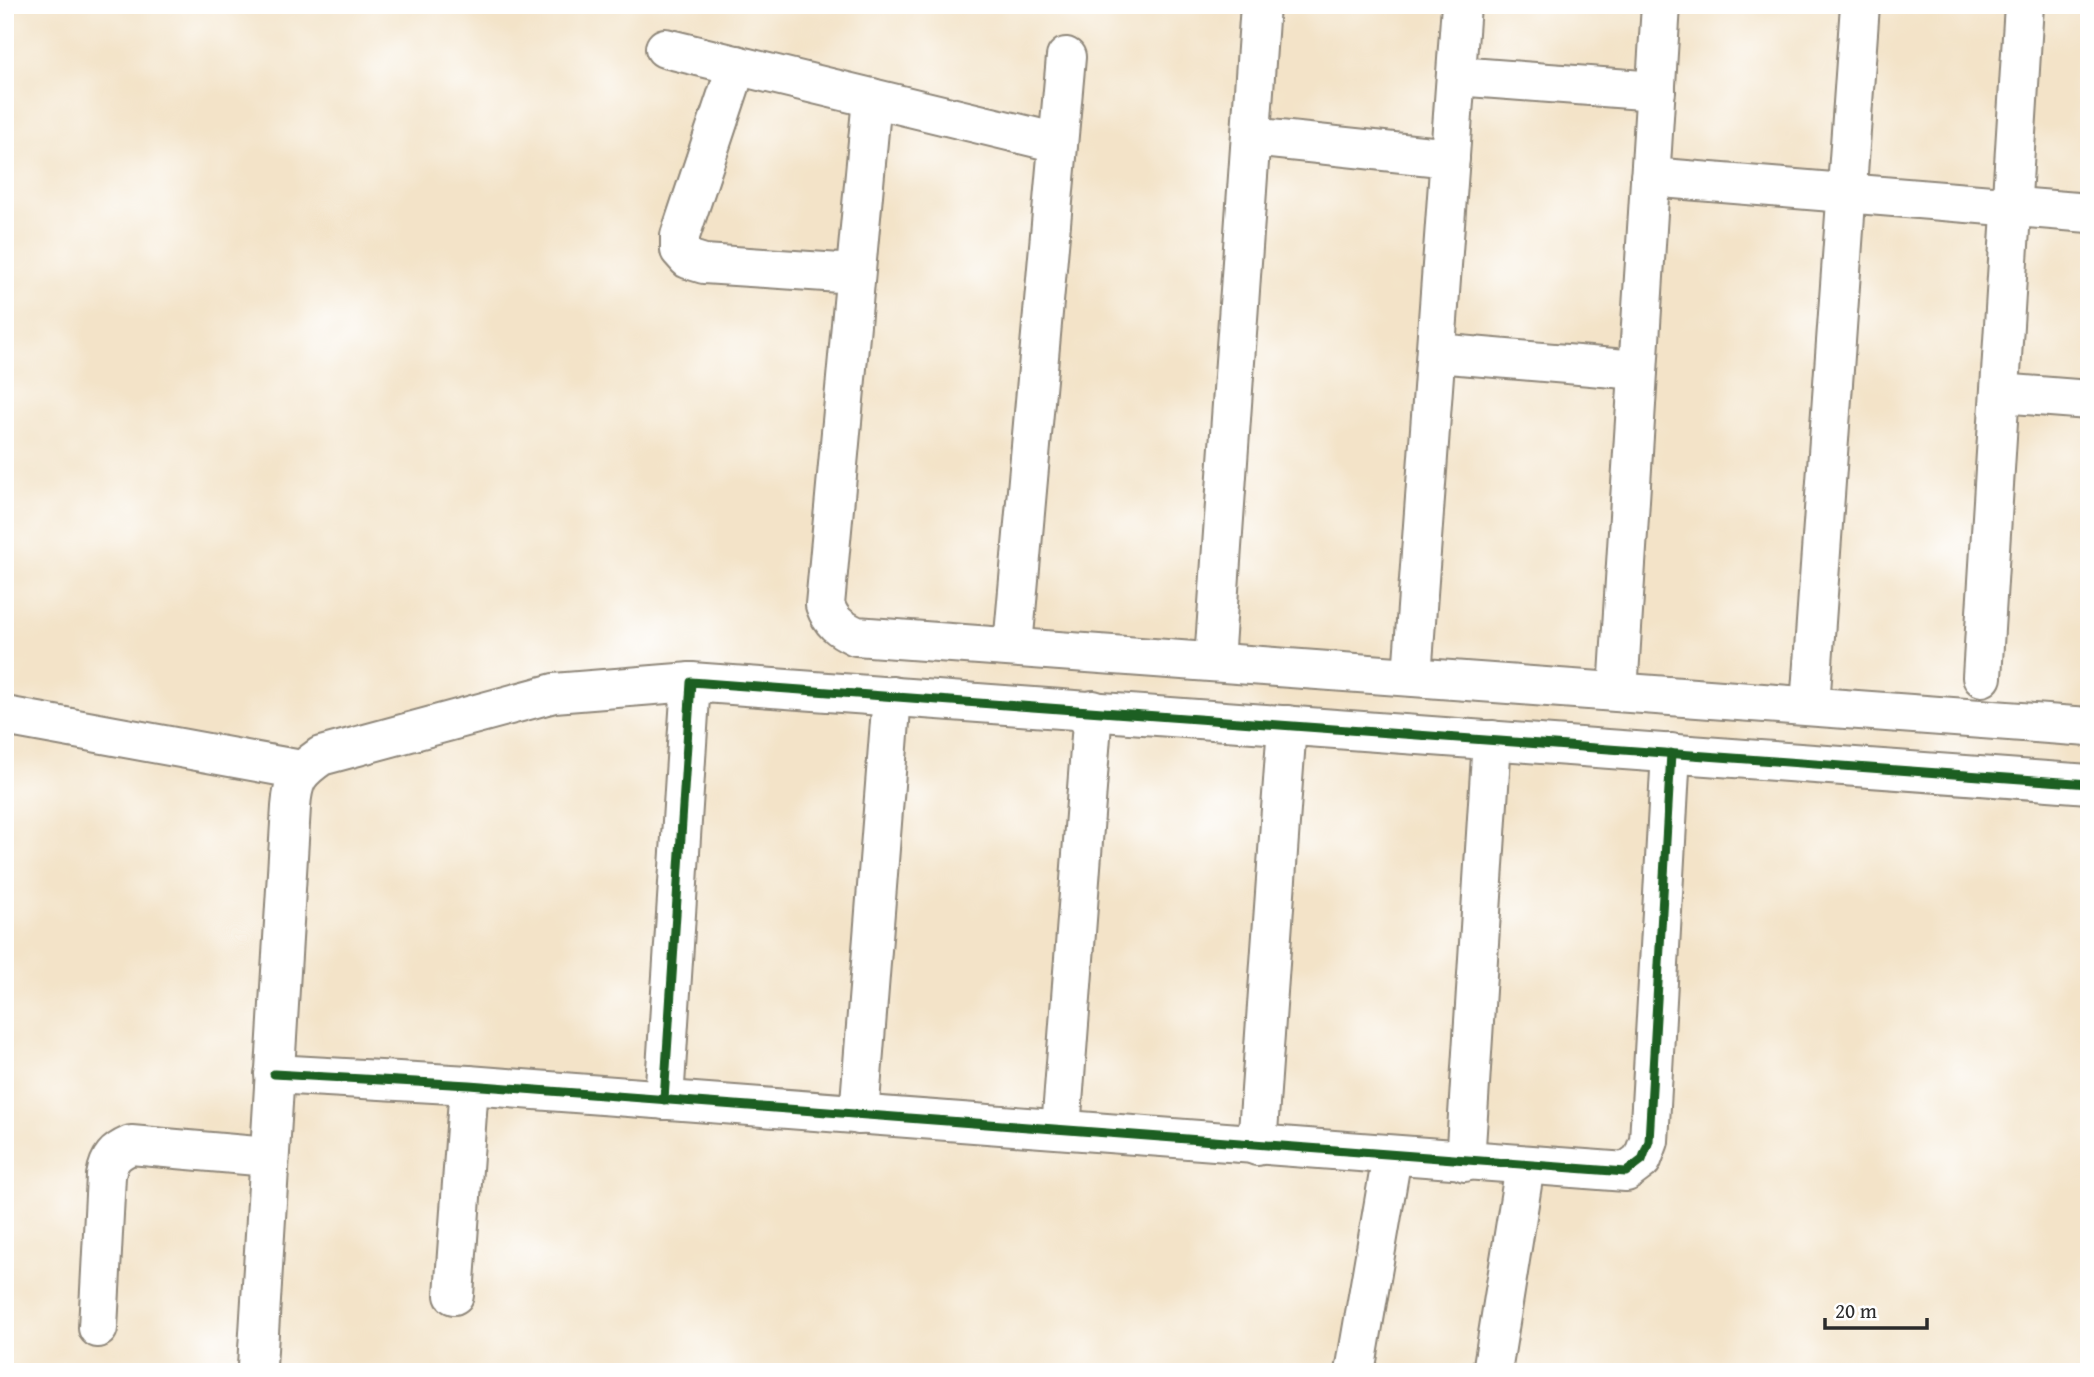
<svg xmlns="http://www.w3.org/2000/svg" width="2094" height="1377" viewBox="0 0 2094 1377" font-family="'Gentium Book Plus',serif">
	<rect width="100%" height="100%" fill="#fff"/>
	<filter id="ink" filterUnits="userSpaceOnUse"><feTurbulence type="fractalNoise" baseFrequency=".0143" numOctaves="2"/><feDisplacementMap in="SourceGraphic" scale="14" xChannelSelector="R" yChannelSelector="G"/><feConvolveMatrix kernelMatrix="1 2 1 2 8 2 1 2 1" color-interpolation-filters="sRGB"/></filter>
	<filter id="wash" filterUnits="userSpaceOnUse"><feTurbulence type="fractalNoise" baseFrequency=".00686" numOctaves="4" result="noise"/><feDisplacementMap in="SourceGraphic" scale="28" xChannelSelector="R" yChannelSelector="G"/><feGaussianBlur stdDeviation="1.57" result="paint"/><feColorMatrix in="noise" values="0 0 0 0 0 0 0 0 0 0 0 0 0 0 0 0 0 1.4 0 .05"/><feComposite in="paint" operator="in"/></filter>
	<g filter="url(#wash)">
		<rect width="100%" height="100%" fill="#f3e3c8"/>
	</g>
	<g filter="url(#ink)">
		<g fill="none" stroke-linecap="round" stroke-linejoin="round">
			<g stroke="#8f877a" stroke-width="42">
				<g id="minor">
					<polyline points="665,48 1058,143"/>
					<polyline points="737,65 680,236 680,250 688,259 704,264 855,274"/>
					<polyline points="1456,76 1656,91"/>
					<path d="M872,98L825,605C831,622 839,628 856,636L2089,727"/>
					<polyline points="1251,137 1450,158"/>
					<polyline points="1650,177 2089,213"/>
					<polyline points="1436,353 1638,370"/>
					<polyline points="2000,393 2089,400"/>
					<polyline points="1013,646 1066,57"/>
					<polyline points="1214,661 1260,5"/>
					<polyline points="1412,676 1461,5"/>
					<polyline points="1982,677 2024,5"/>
					<polyline points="1618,692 1661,5"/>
					<polyline points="1810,706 1860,5"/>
					<polyline points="5,716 301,770"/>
					<polyline points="274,1074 469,1085 1626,1172 1642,1160 1649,1141 1671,753"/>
					<polyline points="664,1100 691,682 2089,784"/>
					<polyline points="859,1115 892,696"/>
					<polyline points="1061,1129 1093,710"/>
					<polyline points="1257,1146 1287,725"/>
					<polyline points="1465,1162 1492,740"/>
					<polyline points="454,1295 469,1085"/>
					<path d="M98,1328L106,1176C109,1158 115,1152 131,1145L269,1157"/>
					<path d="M257,1366L291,807C293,779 298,772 321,756L554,693L691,682"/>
					<polyline points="1355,1372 1392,1156"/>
					<polyline points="1492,1372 1525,1166"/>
				</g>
			</g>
			<use href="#minor" stroke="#fff" stroke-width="38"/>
			<g stroke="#fff" stroke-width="13">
				<g id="cycleway">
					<polyline points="274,1074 469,1085 1626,1172 1642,1160 1649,1141 1671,753"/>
					<polyline points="664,1100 691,682 2089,784"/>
				</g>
			</g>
			<use href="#cycleway" stroke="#1b5e20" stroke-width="9"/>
		</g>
	</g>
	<rect width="2094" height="1377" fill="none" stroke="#fff" stroke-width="28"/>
	<path d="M1825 1318v10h102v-10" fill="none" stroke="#2b2b2b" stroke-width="3.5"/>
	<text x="1835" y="1318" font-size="21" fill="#2b2b2b" stroke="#ffffff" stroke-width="5" paint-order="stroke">20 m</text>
</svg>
